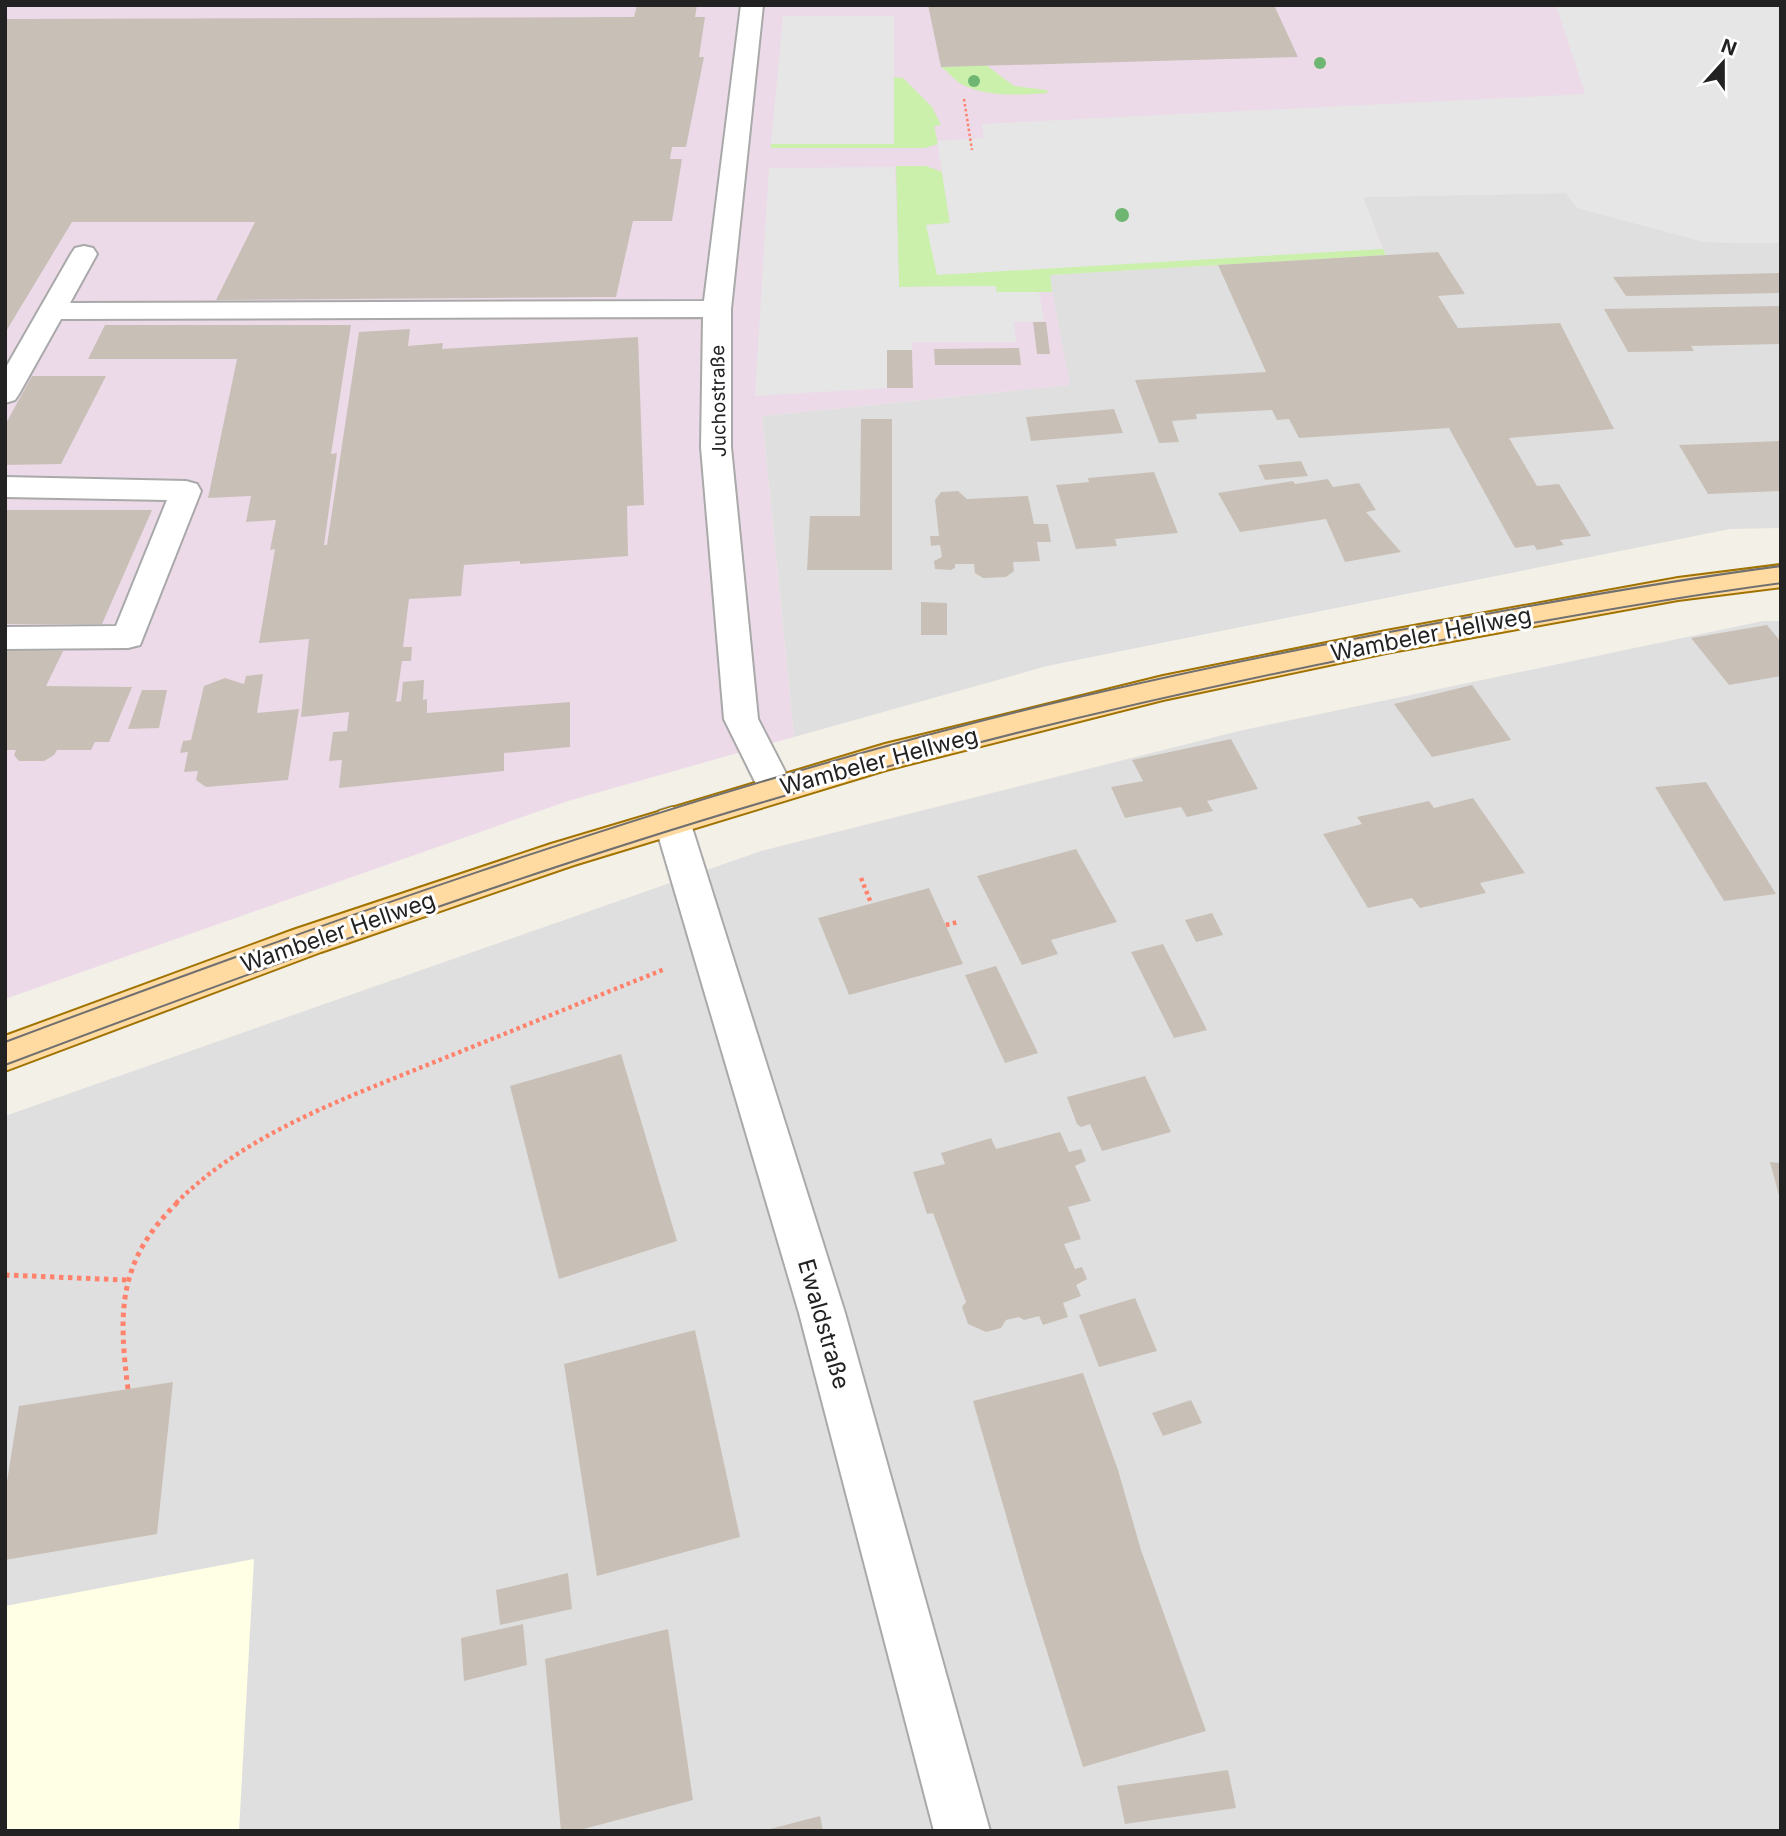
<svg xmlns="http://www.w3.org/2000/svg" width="1786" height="1836" viewBox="0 0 1786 1836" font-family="Inter,sans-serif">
	<rect width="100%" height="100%" fill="#f3f0e8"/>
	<g fill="#e0dfdf">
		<polygon points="1566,193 1704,242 1781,243 1781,528 1730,529 1047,666 794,737 762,416 1069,385 1049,275 1385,255 1363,197"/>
		<polygon points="1763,621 1781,621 1781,1831 5,1831 5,1116 761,851 1239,731"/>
	</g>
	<polygon fill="#ecdae8" points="5,5 1781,5 1781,243 1704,242 1577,208 1566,193 1363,197 1386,255 1049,275 1070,385 762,416 794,737 568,801 5,999"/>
	<polygon fill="#feffe5" points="254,1559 239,1831 5,1831 5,1606"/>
	<g fill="#caf0ab">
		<path d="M986,65L1014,86L1046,90L1048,93C1018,95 984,98 958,82C952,77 947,71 941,67Z"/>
		<polygon points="894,77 903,78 932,107 941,125 934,126 938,144 925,148 771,148 771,144 894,144"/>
		<polygon points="896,166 926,166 942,172 950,223 927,225 1383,249 1386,255 1050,275 1052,292 997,292 995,286 899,287"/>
	</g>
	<g fill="#e6e6e6">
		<polygon points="1556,5 1781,5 1781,243 1704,242 1577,208 1566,193 1363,197 1383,249 937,275 926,225 950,223 937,141 984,138 982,124 1585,94"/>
		<polygon points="783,16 894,16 894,144 771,144"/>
		<polygon points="895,167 899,287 995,286 997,292 1039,292 1044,321 1014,322 1016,342 913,342 912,350 887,350 887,388 755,396 769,168"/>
	</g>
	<g fill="#c8c0b7">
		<polygon points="637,5 697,5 695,17 705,17 699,57 704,57 686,147 672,147 670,159 682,159 672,221 633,221 616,297 216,300 255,222 72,222 5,333 5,19 634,17"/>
		<polygon points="928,5 1274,5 1298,57 941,67"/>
		<polygon points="1438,252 1465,294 1438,296 1458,328 1560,323 1614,429 1509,438 1537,486 1559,484 1591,536 1560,540 1564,545 1537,550 1534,545 1515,548 1449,428 1299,438 1289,419 1277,420 1272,410 1196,414 1197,419 1172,421 1179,442 1159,443 1135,380 1266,372 1218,265"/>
		<polygon points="1781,273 1781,293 1626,296 1613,277"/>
		<polygon points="1781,306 1781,344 1691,346 1694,351 1628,352 1604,309"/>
		<polygon points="1033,322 1046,322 1050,354 1037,354"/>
		<polygon points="105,325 351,325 331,454 337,453 324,545 327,545 359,332 410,329 408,346 443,343 442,349 638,337 644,505 627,506 628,556 520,564 520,561 464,565 461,596 409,599 403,647 412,647 411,661 402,661 396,702 401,701 403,682 424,680 423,700 427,699 427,713 570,702 570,747 504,753 504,771 339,788 342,760 329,761 333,732 347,731 349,712 301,717 309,639 259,643 275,549 270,550 276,520 246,522 251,496 208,498 237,359 88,359"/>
		<polygon points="1019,348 1021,365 935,365 934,349"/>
		<polygon points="887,350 912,350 913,388 887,388"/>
		<polygon points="32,376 106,376 61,464 5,465 5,425"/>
		<polygon points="1114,409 1123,433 1031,441 1026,417"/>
		<polygon points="861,419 892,419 892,570 807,570 810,516 860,516"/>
		<polygon points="1781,441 1781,491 1708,494 1679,445"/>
		<polygon points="1301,461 1308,476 1265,480 1258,465"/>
		<polygon points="1154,472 1178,533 1115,539 1117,546 1076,549 1056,485 1089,482 1088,478"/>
		<polygon points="1328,479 1333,487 1359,483 1376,510 1366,512 1401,552 1345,562 1326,519 1240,532 1218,493 1293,481 1295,484"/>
		<polygon points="958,491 967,499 1028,496 1034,524 1048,524 1051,542 1037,542 1040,561 1013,562 1014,571 1006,577 983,578 975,573 974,564 955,564 955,568 951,570 935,569 934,561 942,557 940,545 931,546 930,536 939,536 935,500 941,492"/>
		<polygon points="5,510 152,510 102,624 5,624"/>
		<polygon points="921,602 947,603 947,635 921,635"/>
		<polygon points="1767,625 1781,642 1781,676 1729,685 1691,638"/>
		<polygon points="5,650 63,651 46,686 132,687 109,742 95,742 91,750 57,750 54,755 44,761 19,761 14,755 16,750 5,750"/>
		<polygon points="263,674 257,713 299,709 288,780 206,787 196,780 198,771 184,772 188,752 180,753 183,741 191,740 204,686 225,678 244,684 246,676"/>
		<polygon points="1472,685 1511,740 1432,757 1394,704"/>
		<polygon points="142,690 167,690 159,728 128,729"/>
		<polygon points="1231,739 1258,789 1207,801 1213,811 1187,817 1181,807 1125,818 1111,787 1143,781 1132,760"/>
		<polygon points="1706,782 1776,894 1724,901 1655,787"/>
		<polygon points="1473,798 1525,873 1480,883 1486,893 1420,908 1412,898 1368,908 1323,834 1362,824 1357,817 1429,801 1434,808"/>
		<polygon points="1076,849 1117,922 1051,940 1058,954 1022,965 977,876"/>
		<polygon points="929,888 963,964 849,995 818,918"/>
		<polygon points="1212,913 1223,935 1196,942 1185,920"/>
		<polygon points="1163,944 1207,1030 1174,1038 1131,952"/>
		<polygon points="996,966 1038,1053 1005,1063 965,975"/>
		<polygon points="621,1054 677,1241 559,1279 510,1086"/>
		<polygon points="1145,1076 1171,1132 1102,1151 1090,1124 1081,1127 1077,1124 1067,1097"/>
		<polygon points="1060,1132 1069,1152 1081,1149 1086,1161 1075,1166 1091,1201 1068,1207 1081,1239 1064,1244 1075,1269 1082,1267 1087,1279 1076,1285 1081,1296 1063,1303 1068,1317 1043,1325 1039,1316 1024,1320 1019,1317 1006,1320 1001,1328 986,1332 968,1324 962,1307 966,1302 933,1213 927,1214 913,1172 945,1164 941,1153 991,1138 996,1149"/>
		<polygon points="1770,1162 1781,1163 1781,1199 1780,1199"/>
		<polygon points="1135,1298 1157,1351 1099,1367 1079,1315"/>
		<polygon points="695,1330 740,1537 597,1576 564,1364"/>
		<polygon points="1083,1373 1118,1470 1141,1550 1206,1731 1083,1767 1025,1581 973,1401"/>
		<polygon points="173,1382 157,1534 5,1560 5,1494 19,1406"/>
		<polygon points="1191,1400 1202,1423 1163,1436 1152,1413"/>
		<polygon points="568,1573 572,1609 500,1625 496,1590"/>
		<polygon points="523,1624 527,1665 464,1681 461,1638"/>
		<polygon points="668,1629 693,1800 576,1831 561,1831 545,1659"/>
		<polygon points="1228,1770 1236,1808 1125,1824 1117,1786"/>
		<polygon points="820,1816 823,1831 767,1831 766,1830"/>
	</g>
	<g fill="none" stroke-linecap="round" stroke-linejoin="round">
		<g stroke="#a9a9a9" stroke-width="4">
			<g id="minor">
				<polygon points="741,5 763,5 731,309 731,447 758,719 794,789 789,798 776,802 763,798 724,719 701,447 703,317 61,319 19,394 15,400 5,403 5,369 71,254 75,248 84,246 93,248 97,254 70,303 704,301"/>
				<polygon points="5,477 186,481 197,484 201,491 140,645 128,648 5,649 5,627 116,626 167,500 5,497"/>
				<polygon points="672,807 685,811 690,821 845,1313 990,1831 934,1831 799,1313 654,821 659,811"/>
			</g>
		</g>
		<g stroke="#a07200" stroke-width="4">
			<polygon id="major" points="1781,565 1781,587 1678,600 1386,653 1163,700 886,770 574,865 321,952 5,1071 5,1036 293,930 551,844 885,744 1163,676 1386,631 1678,578"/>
		</g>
		<polyline stroke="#ff826d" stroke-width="2.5" stroke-dasharray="2.5 2.5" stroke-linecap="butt" points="964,99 972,150"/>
		<g stroke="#ff826d" stroke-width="4.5" stroke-dasharray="3.5 3.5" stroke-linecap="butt">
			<polyline points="861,878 871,903"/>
			<polyline points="946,925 958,922"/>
			<path d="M176,1203C247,1133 341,1100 432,1063C510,1032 587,1000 665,969"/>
		</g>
		<g stroke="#ff826d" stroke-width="5" stroke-dasharray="4.5 4.5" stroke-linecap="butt">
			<polyline points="5,1275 126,1280"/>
			<path d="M128,1389C118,1311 118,1260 178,1202"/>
		</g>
		<use href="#minor" fill="#fff" fill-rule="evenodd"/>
		<use href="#major" fill="#ffdaa1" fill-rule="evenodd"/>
		<g stroke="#707070" stroke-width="2">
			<path d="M5,1042C317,925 632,812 954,728C1107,688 1261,656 1416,627C1537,604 1659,582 1781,566"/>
			<path d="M5,1065C257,970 509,877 767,801C962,743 1161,696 1361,656C1500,628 1640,602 1781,583"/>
		</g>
	</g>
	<g fill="#70b673">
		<circle cx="1320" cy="63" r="6"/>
		<circle cx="974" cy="81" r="6"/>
		<circle cx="1122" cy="215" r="7"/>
	</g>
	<g text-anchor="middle" stroke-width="6" stroke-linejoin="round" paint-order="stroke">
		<g font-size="19" fill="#222" stroke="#fff">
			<text transform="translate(718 401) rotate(-91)" y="7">Juchostraße</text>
		</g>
		<g font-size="23" fill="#222" stroke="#fff">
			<text transform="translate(1431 634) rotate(-11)" y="8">Wambeler Hellweg</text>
			<text transform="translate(879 761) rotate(-15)" y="8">Wambeler Hellweg</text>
			<text transform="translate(338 932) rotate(-19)" y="8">Wambeler Hellweg</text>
			<text transform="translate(824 1324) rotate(74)" y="8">Ewaldstraße</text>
		</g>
	</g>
	<rect width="1786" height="1836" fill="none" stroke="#222222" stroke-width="14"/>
	<g transform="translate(1723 63) rotate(21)" stroke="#ffffff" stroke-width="5" paint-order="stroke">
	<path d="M0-5L12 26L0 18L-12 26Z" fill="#222222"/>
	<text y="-10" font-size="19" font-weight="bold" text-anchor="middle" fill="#222222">N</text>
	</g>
</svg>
